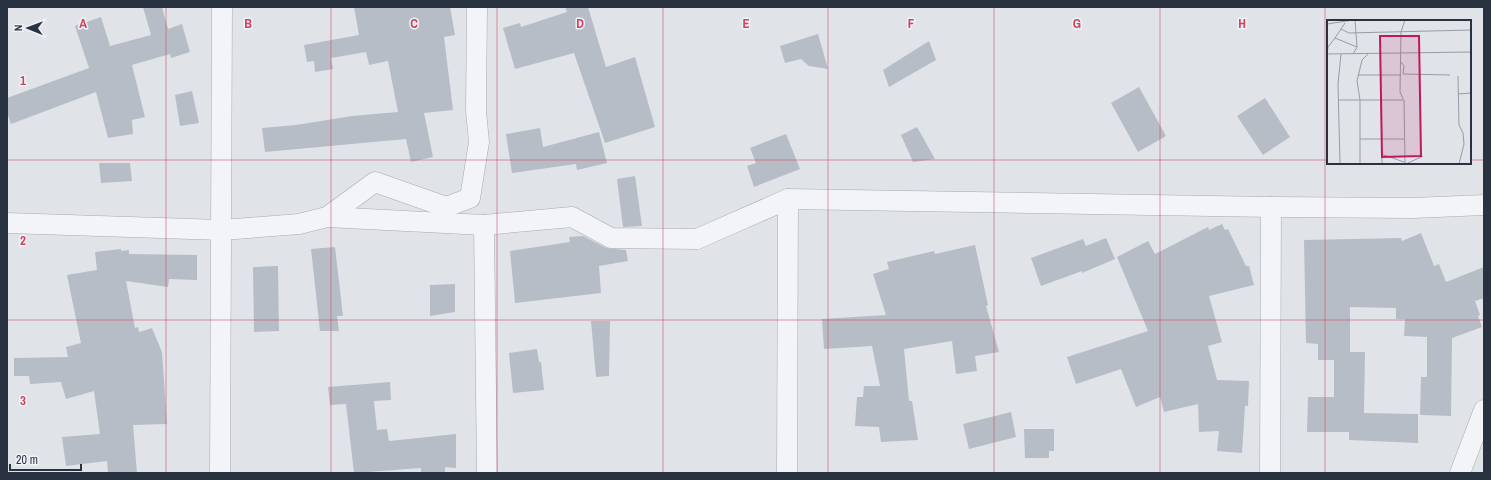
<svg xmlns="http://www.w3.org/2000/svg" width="1491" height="480" viewBox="0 0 1491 480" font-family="'Archivo Narrow',sans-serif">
	<rect width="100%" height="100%" fill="#e0e4e9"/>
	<g fill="#b7bdc6">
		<polygon points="143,7 162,7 168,29 182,24 190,52 171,58 170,54 132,65 145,117 132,120 133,134 108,138 96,92 11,124 7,112 7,98 89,68 75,26 101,17 110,46 151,35"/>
		<polygon points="354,7 450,7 455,35 444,37 453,110 424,113 433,157 411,162 406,139 265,152 262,128 296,125 352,116 398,112 388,61 369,65 366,52 331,58 333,69 315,72 314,61 307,62 304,45 359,35"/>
		<polygon points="565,7 588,7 606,67 635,57 655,127 605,143 574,53 515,69 503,28 520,23 521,27 567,12"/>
		<polygon points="818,34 828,69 809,66 801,59 785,63 780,46"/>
		<polygon points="929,41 936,60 889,87 883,70"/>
		<polygon points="1139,87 1166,136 1138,152 1111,103"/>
		<polygon points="192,91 199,123 180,126 175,95"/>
		<polygon points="1265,98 1290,137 1263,155 1237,116"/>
		<polygon points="917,127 935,159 913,162 901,135"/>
		<polygon points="540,128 543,147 599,132 607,163 577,170 576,164 512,173 506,134"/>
		<polygon points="786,134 800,169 754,187 747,166 756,163 750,148"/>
		<polygon points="99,163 130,163 132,181 101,183"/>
		<polygon points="635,176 642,226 623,227 617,179"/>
		<polygon points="1222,224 1225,230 1228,229 1246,266 1249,266 1254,285 1209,296 1222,342 1208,346 1217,380 1249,381 1248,406 1245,406 1242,453 1217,451 1219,431 1199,432 1198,404 1164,412 1160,397 1136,407 1121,369 1076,384 1067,357 1148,331 1117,257 1148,241 1155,254 1208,227 1209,230"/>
		<polygon points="1421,233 1434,266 1439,264 1446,282 1484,267 1484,298 1475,301 1480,315 1478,316 1482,327 1452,338 1451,416 1420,415 1421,377 1427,377 1427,337 1404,336 1405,319 1396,319 1396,308 1350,307 1350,352 1365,352 1364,413 1418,414 1418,443 1349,440 1349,432 1307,432 1308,397 1334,397 1334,360 1318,360 1318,344 1306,343 1304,240 1401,238 1402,241"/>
		<polygon points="583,236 606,248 626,250 628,261 599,266 601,293 515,303 510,251 570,242 569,237"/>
		<polygon points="1106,238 1115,259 1082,273 1082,271 1041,286 1031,258 1083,239 1086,246"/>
		<polygon points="975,245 988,305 986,306 999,352 975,356 977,371 956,374 952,341 904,349 909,401 912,401 918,440 881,442 879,427 855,426 857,397 863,397 864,386 880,386 872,346 824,349 822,319 886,315 873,274 889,269 887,262 934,251 935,254"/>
		<polygon points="335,247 343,316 337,316 339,331 320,331 311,249"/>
		<polygon points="121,249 121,251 129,250 129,254 197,255 197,280 169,279 168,287 126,281 135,328 138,327 139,332 152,328 162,352 167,424 133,425 137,473 108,473 107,461 66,466 62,437 100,434 94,391 66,399 61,382 30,384 29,376 14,376 14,358 68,357 66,347 81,343 67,275 97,270 95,252"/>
		<polygon points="278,266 279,331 254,332 253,267"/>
		<polygon points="455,284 455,312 430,316 430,285"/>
		<polygon points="591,321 610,321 609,376 596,377"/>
		<polygon points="537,349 539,362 541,362 544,390 513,393 509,353"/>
		<polygon points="390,382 391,400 374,401 377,430 387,429 389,441 456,434 456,468 445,467 445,473 421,473 421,468 354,473 346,404 330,405 328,387"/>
		<polygon points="1011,412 1016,437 969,449 963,424"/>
		<polygon points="1024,429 1054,429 1054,451 1049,451 1049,458 1025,458"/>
	</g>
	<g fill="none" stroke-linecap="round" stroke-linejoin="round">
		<g stroke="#a5abb3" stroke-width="21">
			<g id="street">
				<polyline points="327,217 375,182 446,207 470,198 479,142 476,111 477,7"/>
				<polyline points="7,223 222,230 299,224 327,217 484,225 572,217 611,238 697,239 788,199"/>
				<polyline points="484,225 487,473"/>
				<polyline points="220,473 222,7"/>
				<polyline points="787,473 788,199 1271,207 1413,208 1484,205"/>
				<polyline points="1270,473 1271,207"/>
				<polyline points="1460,473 1484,410"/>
			</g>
		</g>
		<use href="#street" stroke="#f2f4f7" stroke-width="20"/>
	</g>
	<path fill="none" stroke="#d2415f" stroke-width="1" stroke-opacity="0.55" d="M166,7V473M331,7V473M497,7V473M663,7V473M828,7V473M994,7V473M1160,7V473M1325,7V473M7,160H1328M1470,160H1484M7,320H1484"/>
	<g transform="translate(1327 20)">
		<rect width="144" height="144" fill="#e0e4e9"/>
		<path fill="none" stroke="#969da6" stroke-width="1" d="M28,0L30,27M18,3L14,9L22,13L144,10M0,4L26,0M14,9L8,18L30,27L26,34M0,34L144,32M0,34L1,27L8,18M74,42L77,46L76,54L123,55M31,55H74M131,56L132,105L136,113L137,124L132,144M131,74L144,73M76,79L73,72L74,12L78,0M11,80H77L78,144M54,80L55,144M33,119H77M54,134L77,142M13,144L11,64L14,34M33,144V80L30,61L35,40L41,34M79,144L96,136"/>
		<path fill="#c2185b" fill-opacity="0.15" stroke="#c2185b" stroke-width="2" d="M53,16H92L94,136L55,137Z"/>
		<rect width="144" height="144" fill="none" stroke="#283241" stroke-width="2"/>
	</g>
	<g font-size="13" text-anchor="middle" font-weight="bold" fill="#d2415f" stroke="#eff3f7" stroke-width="3" stroke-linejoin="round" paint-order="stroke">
		<text x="83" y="28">A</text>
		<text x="248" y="28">B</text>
		<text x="414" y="28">C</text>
		<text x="580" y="28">D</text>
		<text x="746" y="28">E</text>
		<text x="911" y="28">F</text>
		<text x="1077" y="28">G</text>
		<text x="1242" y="28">H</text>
		<text x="23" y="85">1</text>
		<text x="23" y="245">2</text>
		<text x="23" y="405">3</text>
	</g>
	<rect width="1491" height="480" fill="none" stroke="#283241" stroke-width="16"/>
	<g transform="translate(28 28) rotate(271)" stroke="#eff3f7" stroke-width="3" paint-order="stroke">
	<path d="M0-3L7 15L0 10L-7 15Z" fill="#283241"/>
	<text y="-6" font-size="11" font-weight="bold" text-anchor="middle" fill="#283241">N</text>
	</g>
	<path d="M10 464v6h71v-6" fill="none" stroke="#283241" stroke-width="2"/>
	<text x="16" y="464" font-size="12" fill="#283241" stroke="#eff3f7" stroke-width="3" paint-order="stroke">20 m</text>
</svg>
